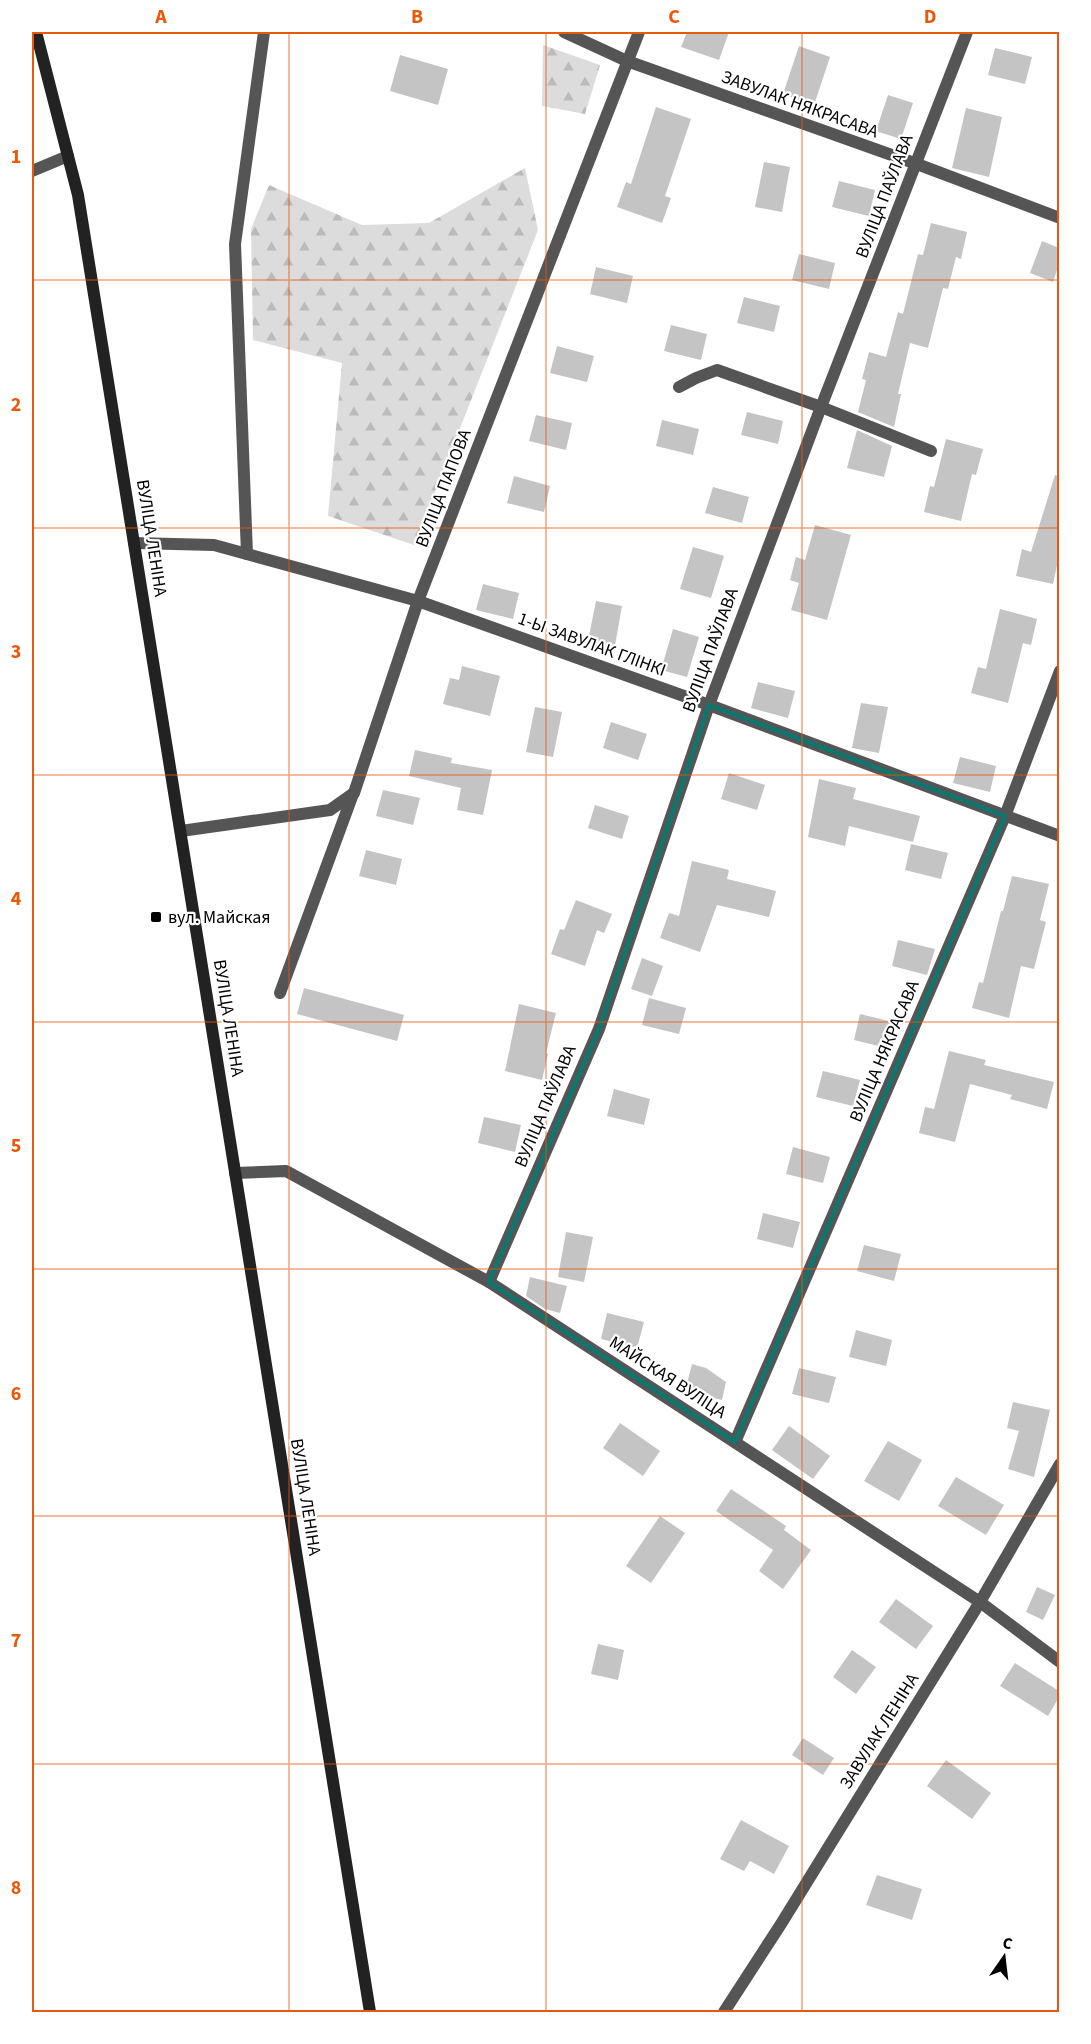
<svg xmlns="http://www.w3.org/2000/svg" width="1091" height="2044" viewBox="0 0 1091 2044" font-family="'Source Sans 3',sans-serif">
	<defs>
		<pattern id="forest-firs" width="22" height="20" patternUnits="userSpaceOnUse" patternTransform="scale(1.5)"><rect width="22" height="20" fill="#dcdcdc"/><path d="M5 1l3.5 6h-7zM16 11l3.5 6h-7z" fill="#bbb"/></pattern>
	</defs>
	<rect width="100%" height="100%" fill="#fff"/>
	<g fill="url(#forest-firs)">
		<polygon points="543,45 600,65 585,114 542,106"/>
		<polygon points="525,168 538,230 414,545 328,516 342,363 253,340 251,229 269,185 362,225 429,223"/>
	</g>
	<g fill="#c4c4c4">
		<polygon points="687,32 729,32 719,60 681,47"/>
		<polygon points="799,46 830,57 814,105 783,94"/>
		<polygon points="995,48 1032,57 1025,84 988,75"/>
		<polygon points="400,55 448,69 438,105 390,91"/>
		<polygon points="888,95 913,103 901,139 876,131"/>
		<polygon points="656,107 691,119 665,196 671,198 662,223 617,207 626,182 631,184"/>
		<polygon points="966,108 1002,117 989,177 952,168"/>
		<polygon points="764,162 790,167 782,212 755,207"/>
		<polygon points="839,181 875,190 869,216 832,207"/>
		<polygon points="931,223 967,232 961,259 956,257 948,289 943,288 928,348 910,343 898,394 901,394 894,427 858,412 866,380 862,379 869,352 886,357 898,312 903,314 918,254 923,255"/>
		<polygon points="1042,241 1059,248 1059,264 1053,282 1030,273"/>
		<polygon points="799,254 835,263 829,289 792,280"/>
		<polygon points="596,267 633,276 627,303 590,294"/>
		<polygon points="744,297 780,306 774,332 737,323"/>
		<polygon points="671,325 707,334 701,360 664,351"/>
		<polygon points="557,346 594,356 587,382 550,373"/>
		<polygon points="747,412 783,421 778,444 741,435"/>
		<polygon points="536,415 572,423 566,450 529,441"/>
		<polygon points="662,420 699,429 693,455 656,446"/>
		<polygon points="857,430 892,446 884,477 847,468"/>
		<polygon points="946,439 983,449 976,475 972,474 961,521 924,512 930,486 934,487"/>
		<polygon points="1055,475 1059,476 1059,556 1053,584 1016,576 1022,549 1031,552"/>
		<polygon points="514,476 550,486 544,512 507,503"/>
		<polygon points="713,487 749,497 742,523 705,513"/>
		<polygon points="815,525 851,535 827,620 791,610 799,583 790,580 796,557 805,560"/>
		<polygon points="693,547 724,556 711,598 680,589"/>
		<polygon points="483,584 519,593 513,619 476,610"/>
		<polygon points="596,601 622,606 614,651 587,646"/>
		<polygon points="1000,609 1037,619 1031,645 1023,643 1008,703 971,693 978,667 986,669"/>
		<polygon points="673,629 699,637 687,677 661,670"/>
		<polygon points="462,666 500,676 490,716 443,704 450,678 459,680"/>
		<polygon points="758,682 795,691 788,718 751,708"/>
		<polygon points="861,703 888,707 879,753 852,748"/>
		<polygon points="535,707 562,712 553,757 526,752"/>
		<polygon points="611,722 647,734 638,760 603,748"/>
		<polygon points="415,750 452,758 451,763 492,770 483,815 457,810 461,788 409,776"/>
		<polygon points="960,757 996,766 990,792 953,783"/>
		<polygon points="729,773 765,785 757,810 721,799"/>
		<polygon points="819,779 856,788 853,799 920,816 913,842 849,826 845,846 808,837"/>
		<polygon points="383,790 420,798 413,825 376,816"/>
		<polygon points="595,805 629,816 622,839 588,828"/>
		<polygon points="911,844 948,853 941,879 905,870"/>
		<polygon points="366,850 402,859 396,885 359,876"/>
		<polygon points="692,861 729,870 727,879 776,891 769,917 717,905 700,952 660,938 669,913 679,916"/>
		<polygon points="1012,876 1049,884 1040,920 1046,922 1034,969 1021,966 1009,1018 972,1008 979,982 983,983 1001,911 1003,911"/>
		<polygon points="576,900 612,914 604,933 597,930 585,966 551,954 560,929 564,930"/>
		<polygon points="898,940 935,949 927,975 892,966"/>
		<polygon points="642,958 663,966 652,996 631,989"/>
		<polygon points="304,988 404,1015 397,1041 297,1014"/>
		<polygon points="649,998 686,1008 679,1034 642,1025"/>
		<polygon points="519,1004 556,1013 546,1053 548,1054 542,1080 505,1071"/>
		<polygon points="860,1014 897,1023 891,1049 854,1040"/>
		<polygon points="949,1051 986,1060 984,1065 1054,1082 1047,1109 1010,1099 1012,1095 970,1084 955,1142 919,1133 925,1107 934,1109"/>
		<polygon points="823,1071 860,1080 853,1106 816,1097"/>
		<polygon points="614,1089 650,1099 644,1125 607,1116"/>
		<polygon points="484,1117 521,1125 515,1152 478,1143"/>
		<polygon points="793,1147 830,1157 823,1183 786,1174"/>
		<polygon points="763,1213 800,1222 793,1248 757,1239"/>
		<polygon points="566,1232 593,1237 584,1282 558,1277"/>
		<polygon points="864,1245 901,1254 894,1281 857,1271"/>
		<polygon points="530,1277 567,1286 560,1313 545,1309 526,1296"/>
		<polygon points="607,1313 644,1322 637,1348 601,1339"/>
		<polygon points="856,1330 892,1340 886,1366 849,1357"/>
		<polygon points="692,1364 706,1368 726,1382 722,1400 685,1391"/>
		<polygon points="799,1368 836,1377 829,1403 792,1394"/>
		<polygon points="1013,1402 1050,1410 1034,1477 1008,1469 1019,1431 1007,1428"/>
		<polygon points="620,1423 660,1451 643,1476 603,1448"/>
		<polygon points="789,1426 830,1456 813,1479 772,1450"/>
		<polygon points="888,1441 922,1460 899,1501 864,1481"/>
		<polygon points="956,1477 1004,1505 986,1535 938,1506"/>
		<polygon points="731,1489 786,1526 784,1530 811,1550 783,1589 759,1571 773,1550 716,1511"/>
		<polygon points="660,1516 685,1533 651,1583 626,1566"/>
		<polygon points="1037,1587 1055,1595 1043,1620 1026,1612"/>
		<polygon points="896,1599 933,1626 916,1649 879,1622"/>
		<polygon points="598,1644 624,1650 618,1680 591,1674"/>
		<polygon points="852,1650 876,1667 856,1694 833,1677"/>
		<polygon points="1015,1663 1059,1691 1059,1697 1048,1716 1000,1686"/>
		<polygon points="803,1738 834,1758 823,1775 792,1755"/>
		<polygon points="946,1760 991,1793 972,1819 927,1786"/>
		<polygon points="741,1820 789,1846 774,1874 750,1861 744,1871 720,1859"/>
		<polygon points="877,1875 922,1889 912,1920 866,1905"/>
	</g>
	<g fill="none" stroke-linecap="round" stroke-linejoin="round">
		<g stroke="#555" stroke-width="12">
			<polyline points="32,171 68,156"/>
			<polyline points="679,387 696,378 717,370 821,407 931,451"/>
			<polyline points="247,554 235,244 264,32"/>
		</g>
		<g stroke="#555" stroke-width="12">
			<polyline points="564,32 627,61 917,164 1060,218"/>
			<polyline points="134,543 214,545 418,601 709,705 1060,836"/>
			<polyline points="181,831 330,810 354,793 418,601 639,32"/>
			<polyline points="280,993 353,794"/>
			<polyline points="489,1282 599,1029 709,705 821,407 967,32"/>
			<polyline points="735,1442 1005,816 1060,671"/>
			<polyline points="724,2012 781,1924 980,1602 1060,1464"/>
		</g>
		<polyline stroke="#555" stroke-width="12" points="235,1173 286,1171 489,1282 980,1602 1060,1662"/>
		<polyline stroke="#222" stroke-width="12" points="36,32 78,195 370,2012"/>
	</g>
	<path fill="none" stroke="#0f766e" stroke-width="4.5" stroke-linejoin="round" d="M709,705L1005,816L735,1442L489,1282L599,1029Z"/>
	<path fill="none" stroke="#e8590c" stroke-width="1.5" stroke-opacity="0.55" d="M289,32V2012M546,32V2012M802,32V2012M32,280H1060M32,528H1060M32,775H1060M32,1022H1060M32,1269H1060M32,1516H1060M32,1764H1060"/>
	<rect fill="#000" stroke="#fff" stroke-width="2" x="150" y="911" width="12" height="12" rx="3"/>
	<g text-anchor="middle" stroke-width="4.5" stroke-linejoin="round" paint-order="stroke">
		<g font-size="18" fill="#000" stroke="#fff">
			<text transform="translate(800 104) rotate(20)" y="6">ЗАВУЛАК НЯКРАСАВА</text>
			<text transform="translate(884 196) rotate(-69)" y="6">ВУЛІЦА ПАЎЛАВА</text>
			<text transform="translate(443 488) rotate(-69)" y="6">ВУЛІЦА ПАПОВА</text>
			<text transform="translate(152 538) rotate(81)" y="6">ВУЛІЦА ЛЕНІНА</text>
			<text transform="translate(592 644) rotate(20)" y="6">1-Ы ЗАВУЛАК ГЛІНКІ</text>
			<text transform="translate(710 650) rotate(-70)" y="6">ВУЛІЦА ПАЎЛАВА</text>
			<text transform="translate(229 1018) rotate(81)" y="6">ВУЛІЦА ЛЕНІНА</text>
			<text transform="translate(884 1051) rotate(-67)" y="6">ВУЛІЦА НЯКРАСАВА</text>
			<text transform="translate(545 1106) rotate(-67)" y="6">ВУЛІЦА ПАЎЛАВА</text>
			<text transform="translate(668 1377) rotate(33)" y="6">МАЙСКАЯ ВУЛІЦА</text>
			<text transform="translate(306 1497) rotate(81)" y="6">ВУЛІЦА ЛЕНІНА</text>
			<text transform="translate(879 1731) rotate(-58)" y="6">ЗАВУЛАК ЛЕНІНА</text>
		</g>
		<g font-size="18" fill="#000" stroke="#fff" text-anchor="start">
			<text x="168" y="923">вул. Майская</text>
		</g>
	</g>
	<rect width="1091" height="2044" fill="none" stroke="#ffffff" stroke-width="66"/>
	<g transform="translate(1004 1957) rotate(14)" stroke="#ffffff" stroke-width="4.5" paint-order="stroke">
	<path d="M0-4.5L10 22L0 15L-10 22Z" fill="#000000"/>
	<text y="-9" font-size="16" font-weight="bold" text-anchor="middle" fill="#000000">С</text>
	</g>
	<rect x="33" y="33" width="1025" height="1978" fill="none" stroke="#e8590c" stroke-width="2"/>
	<g font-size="20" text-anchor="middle" font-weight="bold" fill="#e8590c">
		<text x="161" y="23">A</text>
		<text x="417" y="23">B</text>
		<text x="674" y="23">C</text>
		<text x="930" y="23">D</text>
		<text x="16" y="163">1</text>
		<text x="16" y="411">2</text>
		<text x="16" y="658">3</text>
		<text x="16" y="905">4</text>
		<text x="16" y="1152">5</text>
		<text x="16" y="1400">6</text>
		<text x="16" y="1647">7</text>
		<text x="16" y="1894">8</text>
	</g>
</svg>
